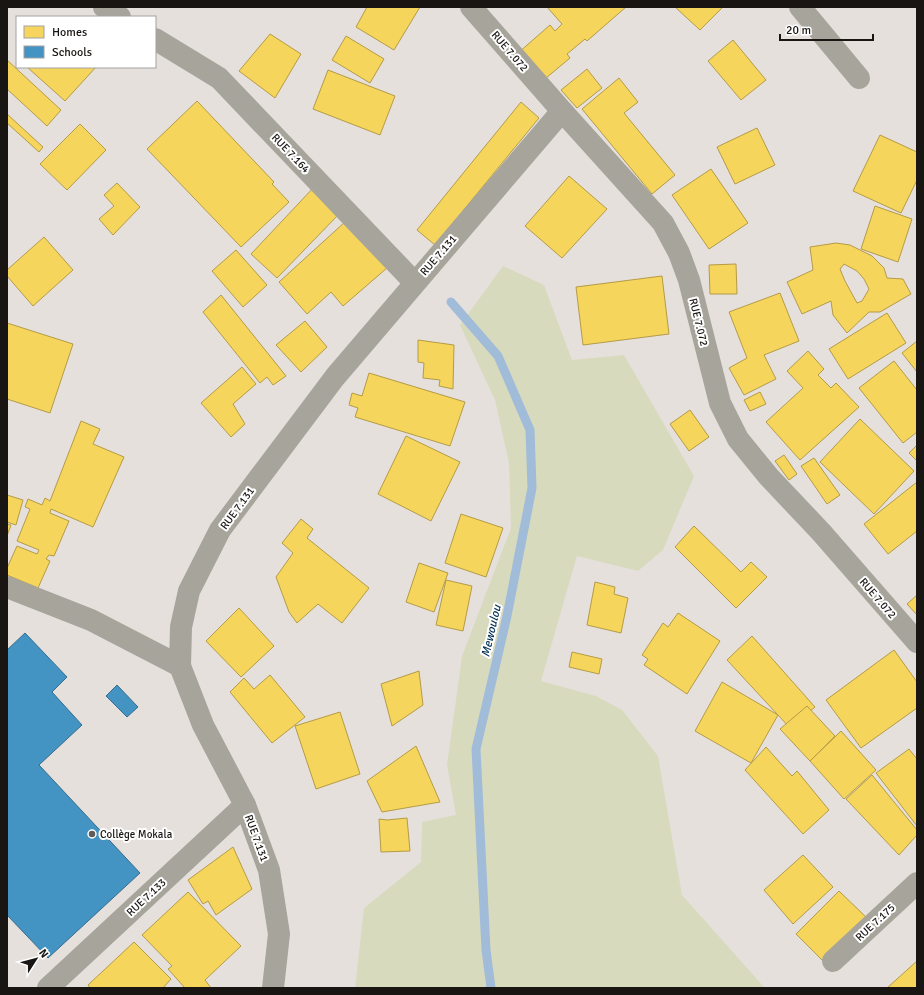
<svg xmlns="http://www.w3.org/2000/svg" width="924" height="995" viewBox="0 0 924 995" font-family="Signika,sans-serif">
	<rect width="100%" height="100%" fill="#e6e0dd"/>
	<polygon fill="#d8dabe" points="503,266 544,285 572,360 624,355 694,476 663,550 638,571 577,556 541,681 596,696 622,710 658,756 682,895 765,988 355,988 364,908 421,862 422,822 456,815 447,765 462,656 511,528 509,463 495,400 460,325"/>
	<g fill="#f6d55c" stroke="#b49b46" fill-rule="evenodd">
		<polygon points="367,7 420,7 394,50 356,27"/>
		<polygon points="547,7 626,7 587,41 585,39 567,54 570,58 546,78 518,53 550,25 555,31 562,24"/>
		<polygon points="675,7 723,7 700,30"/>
		<polygon points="270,34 301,54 275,98 239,71"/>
		<polygon points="346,36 384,59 370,83 332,60"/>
		<polygon points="733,40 766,80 741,100 708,61"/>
		<polygon points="7,60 61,110 47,126 7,89"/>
		<polygon points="27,67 96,67 65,101"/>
		<polygon points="587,69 602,88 577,108 561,90"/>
		<polygon points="328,70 395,96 380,135 313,109"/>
		<polygon points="619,78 638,102 624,113 675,175 652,194 582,109"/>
		<polygon points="197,101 274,182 272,184 289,202 241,247 147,149"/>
		<polygon points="521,102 539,118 435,245 417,230"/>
		<polygon points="7,114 43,147 39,152 7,123"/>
		<polygon points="80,124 106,150 67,190 40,164"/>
		<polygon points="757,128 775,165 735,184 717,147"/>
		<polygon points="880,135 917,152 917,180 901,213 853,191"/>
		<polygon points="711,169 748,223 709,249 672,195"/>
		<polygon points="569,176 607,209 562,258 525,226"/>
		<polygon points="117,183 140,207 113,235 99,219 114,206 104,195"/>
		<polygon points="315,186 340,213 277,278 251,254"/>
		<polygon points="875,206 912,219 898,262 861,249"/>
		<polygon points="346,221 387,268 343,306 331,292 307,314 279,282"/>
		<polygon points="44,237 73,270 33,306 7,276 7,270"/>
		<path d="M836,243L850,245L872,256L884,268L887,278L903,279L911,294L880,312H869L847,333L833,315L831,301L802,314L787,282L813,270L810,247ZM844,264L857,271L864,279L869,289L862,301L857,303L845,281L840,269Z"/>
		<polygon points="236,250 267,285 243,307 212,271"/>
		<polygon points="736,264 737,294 710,294 709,265"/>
		<polygon points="662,276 669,334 583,345 576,287"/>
		<polygon points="780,293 799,341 764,355 776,379 744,395 729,368 747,358 729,312"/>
		<polygon points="221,295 286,376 273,385 267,377 260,383 203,312"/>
		<polygon points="887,313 906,343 848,379 829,349"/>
		<polygon points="305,321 327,347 301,372 276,345"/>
		<polygon points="7,323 73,344 50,413 7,399"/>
		<polygon points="418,340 454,345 453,389 439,386 440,380 423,378 424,363 418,362"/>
		<polygon points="917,341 917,372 902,353"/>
		<polygon points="808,351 824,369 818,375 831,388 836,383 859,407 800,460 766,422 803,388 787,371"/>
		<polygon points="894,361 917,390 917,432 903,443 859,388"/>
		<polygon points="242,367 256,384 233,404 245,424 231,437 201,403"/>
		<polygon points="369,373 465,402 450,446 355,417 358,408 349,405 352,393 362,396"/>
		<polygon points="760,392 766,404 750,411 744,400"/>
		<polygon points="690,410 709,437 689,451 670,424"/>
		<polygon points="860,419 914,471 874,514 820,462"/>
		<polygon points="81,421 100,429 93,444 124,457 93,527 51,509 50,513 69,521 54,556 49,555 46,559 50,561 38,588 7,575 7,568 17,546 37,554 39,550 17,541 30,509 25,507 28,499 42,505 45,498 50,501"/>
		<polygon points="406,436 460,462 431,521 378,494"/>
		<polygon points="917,445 917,461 909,453"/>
		<polygon points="784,455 797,474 789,480 775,461"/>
		<polygon points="814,458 840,495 827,504 801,466"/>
		<polygon points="917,482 917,531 888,554 864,524"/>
		<polygon points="7,495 23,500 16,525 7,522"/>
		<polygon points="461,514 503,528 486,577 445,563"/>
		<polygon points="301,519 313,529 307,538 369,588 342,623 318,604 297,623 289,612 276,577 293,553 282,543"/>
		<polygon points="7,524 11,525 7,536"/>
		<polygon points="694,526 741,572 751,562 767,577 736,608 675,547"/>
		<polygon points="419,563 448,573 434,612 406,602"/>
		<polygon points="446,580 472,586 463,631 436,625"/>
		<polygon points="595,582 615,587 614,594 628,598 621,633 587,625"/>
		<polygon points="917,595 917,615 907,604"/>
		<polygon points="239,608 274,646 241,677 206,641"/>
		<polygon points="678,613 720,641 687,694 644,665 648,659 642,655 663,623 668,627"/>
		<polygon points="752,636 815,707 790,728 727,660"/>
		<polygon points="894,650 917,682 917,708 861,748 826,700"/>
		<polygon points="572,652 602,659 599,674 569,667"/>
		<polygon points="419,671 423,705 392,726 381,684"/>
		<polygon points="270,675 305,717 272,743 230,692 244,678 254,689"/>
		<polygon points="722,682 778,715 751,763 695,731"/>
		<polygon points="807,706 835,736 810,761 780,729"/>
		<polygon points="340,712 360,774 316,789 295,726"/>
		<polygon points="841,731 876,770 844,799 810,761"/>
		<polygon points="416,746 440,802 382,812 367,781"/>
		<polygon points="766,747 792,776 797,771 829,810 803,834 745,770"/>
		<polygon points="909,749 917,759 917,826 876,773"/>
		<polygon points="872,775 917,830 917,835 899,855 846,799"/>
		<polygon points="407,818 410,851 381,852 379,819 387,820"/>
		<polygon points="233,847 252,889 216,915 208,901 203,904 188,880"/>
		<polygon points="803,855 833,887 793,924 764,890"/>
		<polygon points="839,891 867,918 823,961 796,934"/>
		<polygon points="188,892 241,946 205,980 211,988 185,988 168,969 172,966 142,935"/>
		<polygon points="134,942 171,979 163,988 90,988 88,985"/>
		<polygon points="917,961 917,988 887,988"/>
	</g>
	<g fill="#4393c3" stroke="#366d8e">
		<polygon points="25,633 67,677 52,692 82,725 39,765 140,873 48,958 7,915 7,650"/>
		<polygon points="117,685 138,707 127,717 106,696"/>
	</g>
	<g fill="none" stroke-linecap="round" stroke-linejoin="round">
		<polyline stroke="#a1bcd8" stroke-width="9" points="451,302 498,356 530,430 532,488 507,616 476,749 486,950 491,988"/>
		<g stroke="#a6a49b" stroke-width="22">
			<polyline points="104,7 120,17"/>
			<polyline points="471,7 562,111 663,223 679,253 689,280 720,403 738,439 769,477 821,532 917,642"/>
			<polyline points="800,7 859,78"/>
			<polyline points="155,39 219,78 414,282"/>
			<polyline points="7,587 91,620 180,666"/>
			<polyline points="833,961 917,883"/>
			<polyline points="48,988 245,805"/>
			<polyline points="273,988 279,934 269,870 245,805 203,725 180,666 181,627 189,591 220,530 335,377 562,111"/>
		</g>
	</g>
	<circle fill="#615c5a" stroke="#fff" stroke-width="1.5" cx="92" cy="834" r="4"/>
	<g text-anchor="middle" stroke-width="4" stroke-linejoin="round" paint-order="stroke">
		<g font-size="11" fill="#191513" stroke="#fff">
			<text transform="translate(510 51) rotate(49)" y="4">RUE 7.072</text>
			<text transform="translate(291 153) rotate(46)" y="4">RUE 7.164</text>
			<text transform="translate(438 255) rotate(-49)" y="4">RUE 7.131</text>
			<text transform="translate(699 322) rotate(76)" y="4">RUE 7.072</text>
			<text transform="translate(237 508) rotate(-54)" y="4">RUE 7.131</text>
			<text transform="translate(878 598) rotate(49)" y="4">RUE 7.072</text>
			<text transform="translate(257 838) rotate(70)" y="4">RUE 7.131</text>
			<text transform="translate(146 897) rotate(-43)" y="4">RUE 7.133</text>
			<text transform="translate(875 922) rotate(-43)" y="4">RUE 7.175</text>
		</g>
		<g font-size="11" fill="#191513" stroke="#fff" text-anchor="start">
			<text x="100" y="838">Collège Mokala</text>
		</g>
		<g font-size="12" font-style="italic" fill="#002e54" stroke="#fff">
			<text transform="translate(491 631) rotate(-77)" y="4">Mewoulou</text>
		</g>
	</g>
	<rect width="924" height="995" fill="none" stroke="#191513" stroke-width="16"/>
	<rect x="16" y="16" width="140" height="52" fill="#ffffff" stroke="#a3a1a1"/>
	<rect x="24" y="26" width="20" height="12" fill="#f6d55c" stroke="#a3a1a1"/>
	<text x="52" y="36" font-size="12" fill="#191513">Homes</text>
	<rect x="24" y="46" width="20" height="12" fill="#4393c3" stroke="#a3a1a1"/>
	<text x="52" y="56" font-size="12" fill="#191513">Schools</text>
	<g transform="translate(36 959) rotate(54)" stroke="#ffffff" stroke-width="3" paint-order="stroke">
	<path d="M0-3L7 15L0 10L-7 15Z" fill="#191513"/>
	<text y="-6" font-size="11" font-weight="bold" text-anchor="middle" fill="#191513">N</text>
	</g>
	<path d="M780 34v6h93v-6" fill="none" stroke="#191513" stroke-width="2"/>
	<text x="786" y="34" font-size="12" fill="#191513" stroke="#ffffff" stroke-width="3" paint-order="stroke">20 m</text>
</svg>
